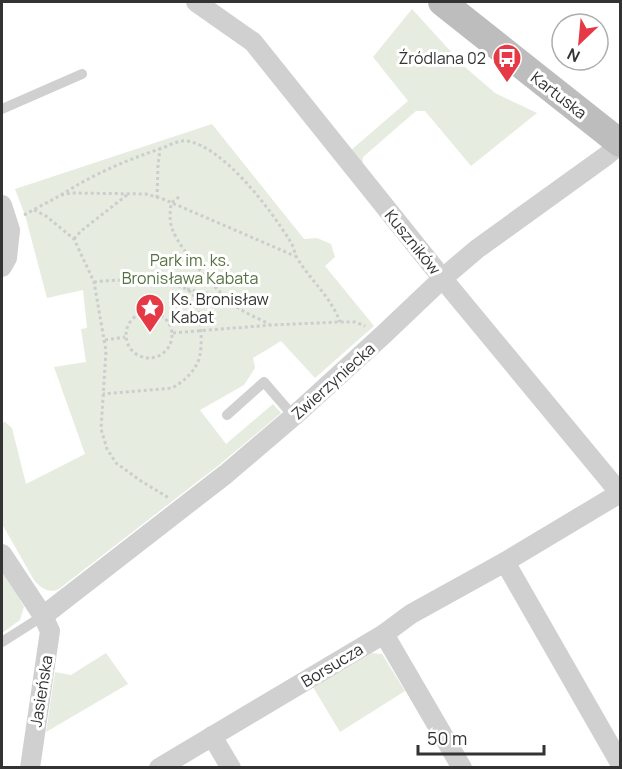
<svg xmlns="http://www.w3.org/2000/svg" width="622" height="769" viewBox="0 0 622 769" font-family="Manrope,sans-serif">
	<rect width="100%" height="100%" fill="#fff"/>
	<g fill="#e6ecdf">
		<polygon points="412,9 465,67 495,93 537,113 471,166 425,111 416,111 363,157 362,166 350,151 408,101 373,57"/>
		<path d="M212,124L304,239L317,238L331,244L335,257L325,266L374,326L315,378L281,341L253,358L255,368L244,385L200,410L226,444L273,404L281,413L219,465L59,589C49,594 41,588 34,580L2,524V423L5,422L12,428L26,484L85,454L54,367L86,362L81,329L87,328L83,290L47,298L25,215L15,189Z"/>
		<polygon points="2,568 24,607 20,620 2,633"/>
		<polygon points="106,653 128,684 46,732 55,672 71,675"/>
		<polygon points="372,653 382,654 405,691 340,732 313,687"/>
	</g>
	<g fill="none" stroke-linecap="round" stroke-linejoin="round">
		<g stroke="#cdcdcd" stroke-width="3" stroke-dasharray="3 3" stroke-linecap="butt">
			<path d="M61,195C95,173 127,160 165,147C172,144 179,140 187,141C224,147 271,210 290,241C294,246 294,253 297,258C311,281 331,297 340,322"/>
			<path d="M179,197L171,203C170,213 169,222 173,231C181,251 221,297 240,309C249,315 260,319 269,324"/>
			<polyline points="157,198 158,165 160,149"/>
			<polyline points="34,210 46,216 74,239 94,282 106,351 101,429 107,449 116,463 141,481 169,498"/>
			<polyline points="24,215 61,195 71,193 146,194 163,199 295,256"/>
			<polyline points="74,239 81,231 127,195"/>
			<path d="M94,282C118,279 164,278 186,289C188,290 191,292 193,294C201,307 204,349 198,362C192,374 183,382 172,388L103,394"/>
			<polyline points="187,289 224,297"/>
			<circle cx="149" cy="335" r="23"/>
			<polyline points="173,333 271,325 340,322 355,322 365,326"/>
			<polyline points="105,340 125,337"/>
		</g>
		<g stroke="#d0d0d0" stroke-width="10">
			<polyline points="2,109 82,74"/>
			<polyline points="227,415 264,382 289,411"/>
			<polyline points="2,642 43,616"/>
		</g>
		<g stroke="#d0d0d0" stroke-width="20">
			<polyline points="196,2 253,42 447,284 620,493"/>
			<polyline points="2,205 10,230 7,258 2,267"/>
			<polyline points="2,554 43,616 50,631 30,768"/>
			<polyline points="505,562 620,763"/>
			<polyline points="43,616 226,474 294,416 383,335 443,278 477,249 606,156 620,144"/>
			<polyline points="384,634 462,768"/>
			<polyline points="212,736 231,768"/>
			<polyline points="159,768 384,634 411,614 505,562 620,493"/>
		</g>
		<polyline stroke="#bdbdbd" stroke-width="28" points="442,2 620,143"/>
	</g>
	<defs>
		<g id="bus-pin" transform="scale(1.5)"><path d="M0 17L-7.5 6A9.5 9.5 0 1 1 7.5 6Z" fill="#e63946" stroke="#fff"/><path d="M-5-6H5V4H4V6H2V4H-2V6H-4V4H-5ZM-3.5-4V0h7V-4ZM-3.5 1.2v1.5H-2V1.2ZM2 1.2v1.5H3.5V1.2Z" fill="#fff"/></g>
		<g id="sight-pin" transform="scale(1.5)"><path d="M0 17L-7.5 6A9.5 9.5 0 1 1 7.5 6Z" fill="#e63946" stroke="#fff"/><path d="M0-6L1.8-2.2L6-1.7L2.9 1.2L3.7 5.4L0 3.3L-3.7 5.4L-2.9 1.2L-6-1.7L-1.8-2.2Z" fill="#fff"/></g>
	</defs>
	<g fill-rule="evenodd">
		<use href="#bus-pin" x="507" y="58"/>
		<use href="#sight-pin" x="150" y="308"/>
	</g>
	<g text-anchor="middle" stroke-width="6" stroke-linejoin="round" paint-order="stroke">
		<g font-size="16" fill="#333" stroke="#fff" text-anchor="end">
			<text x="486" y="64">Źródlana 02</text>
			<text x="171" y="305" text-anchor="start">Ks. Bronisław<tspan x="171" dy="18">Kabat</tspan></text>
		</g>
		<g font-size="16" fill="#333" stroke="#fff">
			<text transform="translate(559 95) rotate(38)" y="6">Kartuska</text>
			<text transform="translate(413 242) rotate(51)" y="6">Kuszników</text>
			<text transform="translate(333 381) rotate(-42)" y="6">Zwierzyniecka</text>
			<text transform="translate(332 665) rotate(-31)" y="6">Borsucza</text>
			<text transform="translate(41 691) rotate(-81)" y="6">Jasieńska</text>
		</g>
		<g font-size="16" fill="#56703f" stroke="#fff">
			<text x="190" y="266">Park im. ks.<tspan x="190" dy="18">Bronisława Kabata</tspan></text>
		</g>
	</g>
	<rect width="622" height="769" fill="none" stroke="#333333" stroke-width="6"/>
	<g transform="translate(580 42) rotate(206)"><circle r="28" fill="#ffffff" stroke="#adadad" stroke-width="1.5"/>
	<path d="M0-4.5L10 22L0 15L-10 22Z" fill="#e63946"/>
	<text y="-9" font-size="16" font-weight="bold" text-anchor="middle" fill="#333333">N</text>
	</g>
	<path d="M418 745v9h126v-9" fill="none" stroke="#333333" stroke-width="3"/>
	<text x="427" y="745" font-size="18" fill="#333333" stroke="#ffffff" stroke-width="4.5" paint-order="stroke">50 m</text>
</svg>
